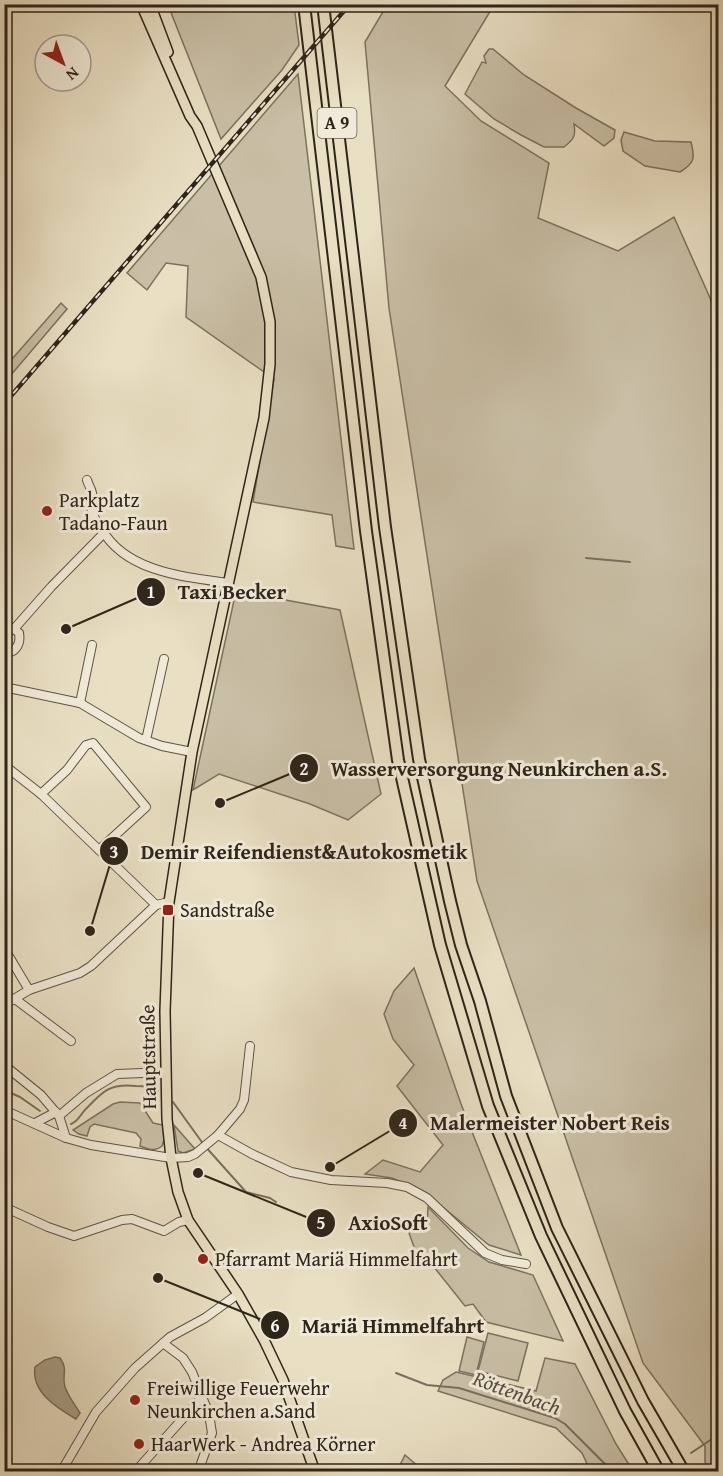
<svg xmlns="http://www.w3.org/2000/svg" width="723" height="1476" viewBox="0 0 723 1476" font-family="'Gentium Book Plus',serif">
	<rect width="100%" height="100%" fill="#e9dfc3"/>
	<filter id="stains"><feTurbulence type="fractalNoise" baseFrequency=".00333" numOctaves="4"/><feColorMatrix values="0 0 0 0 .2 0 0 0 0 .09 0 0 0 0 .02 0 0 0 .5 -.17"/></filter>
	<radialGradient id="worn" r=".72"><stop offset=".6" stop-color="#630" stop-opacity="0"/><stop offset="1" stop-color="#630" stop-opacity=".3"/></radialGradient>
	<g fill="#c9bfa6" stroke="#7c7260" stroke-width="1.5">
		<polygon points="168,5 294,5 299,45 282,70 221,139"/>
		<polygon points="387,5 494,5 445,86 481,121 549,163 538,218 618,251 674,217 718,316 718,1444 715,1446 715,1466 718,1471 708,1471 705,1462 705,1446 643,1363 477,881 389,308 365,42"/>
		<path d="M489,49H493L524,75L576,108L615,130L614,138L604,146L574,124C576,136 574,139 564,147H544L521,135L494,119L465,94L482,62L486,63L484,56Z"/>
		<polygon points="298,74 354,549 336,546 332,515 253,502 274,379 186,317 188,266 166,263 147,290 127,273"/>
		<path d="M624,132L655,141L691,142C695,158 695,163 680,172L645,166L623,151L621,140Z"/>
		<polygon points="61,303 67,309 5,382 5,367"/>
		<polygon points="236,591 340,610 381,794 348,820 310,804 219,774 193,790"/>
		<polygon points="414,968 461,1104 521,1255 489,1245 423,1191 392,1178 365,1174 383,1160 420,1172 443,1145 397,1086 414,1065 393,1039 384,1014 394,991"/>
		<path d="M120,1102L140,1103L153,1123L163,1125L164,1140L162,1146C155,1152 147,1149 140,1146L141,1139L136,1133L94,1124L90,1127L87,1136L79,1134L73,1130L113,1104Z"/>
		<polygon points="174,1125 195,1149 183,1153 178,1151"/>
		<polygon points="428,1207 468,1248 489,1262 533,1275 563,1341 486,1322 473,1304 465,1306 422,1252 417,1255 406,1225 427,1225"/>
		<polygon points="488,1333 528,1343 518,1381 478,1371"/>
		<polygon points="467,1337 484,1342 476,1375 459,1371"/>
		<polygon points="545,1358 575,1364 616,1444 633,1471 590,1470 582,1453 556,1428 438,1391 443,1380 456,1372 536,1391"/>
		<polygon points="405,1455 418,1466 435,1470 435,1471 397,1471"/>
	</g>
	<path fill="#a9a08a" stroke="#786f5d" stroke-width="1.5" d="M55,1357L60,1358C69,1371 61,1375 65,1387C68,1396 75,1405 80,1413L76,1419C57,1408 31,1392 35,1367L45,1360Z"/>
	<g fill="none" stroke-linecap="round" stroke-linejoin="round">
		<g stroke="#786f5d" stroke-width="2">
			<polyline points="586,558 630,562"/>
			<polyline points="4,1090 20,1097 40,1111"/>
			<polyline points="173,1102 204,1145 246,1192 270,1198 276,1202"/>
			<path d="M71,1124C77,1122 80,1116 84,1111C102,1092 109,1083 136,1086C143,1086 152,1086 158,1091"/>
			<polyline points="396,1373 427,1385 459,1388 555,1418 565,1424 613,1472"/>
			<polyline points="691,1453 718,1435"/>
		</g>
		<g stroke="#5d5444" stroke-width="10">
			<g id="minor">
				<path d="M87,480C88,484 91,488 92,493C93,499 91,505 92,511C93,517 98,523 101,528C125,572 184,577 229,583"/>
				<polyline points="4,631 14,629 51,587 104,533"/>
				<path d="M4,653C16,653 21,644 19,633L14,629"/>
				<polyline points="4,687 80,703 139,738 162,746 192,752"/>
				<polyline points="80,703 92,645"/>
				<polyline points="146,740 164,659"/>
				<polyline points="4,765 41,794 156,905 169,902"/>
				<polyline points="41,794 67,770 86,745 93,743 146,807 99,850"/>
				<polyline points="4,948 29,990"/>
				<polyline points="15,999 71,1041"/>
				<polyline points="4,1005 29,990 80,973 91,966 156,905"/>
				<polyline points="4,1065 41,1095 59,1116 66,1138"/>
				<polyline points="4,1110 66,1138 91,1145 171,1158 188,1157 195,1154 218,1135 240,1109 244,1100 250,1046"/>
				<polyline points="59,1116 86,1093 117,1074 143,1073"/>
				<polyline points="35,1123 56,1112"/>
				<polyline points="218,1135 252,1154 291,1172 331,1180 387,1183 407,1187 427,1198 485,1253 502,1260 526,1264"/>
				<polyline points="4,1207 48,1227 74,1236 122,1220 132,1219 164,1231 179,1222 188,1220"/>
				<polyline points="163,1343 183,1358 192,1372 209,1414 212,1433 198,1472"/>
				<polyline points="61,1472 96,1412 135,1368 170,1337 205,1318 238,1294"/>
				<polyline points="135,1472 202,1397"/>
			</g>
		</g>
		<g stroke="#2e251a" stroke-width="12">
			<g id="major">
				<polyline points="141,4 190,116 197,126 261,277 270,322 270,364 264,418 192,752 169,902 165,1011 167,1119 171,1158 178,1192 188,1220 238,1294 264,1340 283,1380 315,1472"/>
				<polyline points="150,4 168,52"/>
			</g>
		</g>
		<g stroke="#2e251a" stroke-width="14">
			<g id="highway">
				<polyline points="304,4 366,531 398,760 440,945 488,1106 541,1236 625,1411 659,1472"/>
				<polyline points="323,4 385,527 419,759 450,901 461,945 480,1001 506,1096 557,1228 643,1401 684,1472"/>
			</g>
		</g>
		<use href="#minor" stroke="#f1ead8" stroke-width="8"/>
		<use href="#major" stroke="#e9dfc3" stroke-width="9"/>
		<use href="#highway" stroke="#e9dfc3" stroke-width="10"/>
		<g stroke="#2e251a" stroke-width="4.5">
			<polyline id="rail" points="4,404 350,4"/>
		</g>
		<use href="#rail" stroke="#f1ead8" stroke-width="2" stroke-dasharray="7" stroke-linecap="butt"/>
	</g>
	<g fill="#8f2418" stroke="#f1ead8" stroke-width="2">
		<circle cx="47" cy="511" r="6"/>
		<rect x="162" y="904" width="12" height="12" rx="3"/>
		<circle cx="203" cy="1259" r="6"/>
		<circle cx="135" cy="1400" r="6"/>
		<circle cx="139" cy="1444" r="6"/>
	</g>
	<g text-anchor="middle" stroke-width="6" stroke-linejoin="round" paint-order="stroke">
		<rect fill="#f1ead8" stroke="#686053" stroke-width="1.5" x="317.5" y="108" width="39" height="30" rx="4.5"/>
		<g font-size="18" font-weight="bold" fill="#2e251a">
			<text x="337" y="129">A 9</text>
		</g>
		<g font-size="20" fill="#2e251a" stroke="#f1ead8" text-anchor="start">
			<text x="59" y="507">Parkplatz<tspan x="59" dy="23">Tadano-Faun</tspan></text>
			<text x="180" y="917">Sandstraße</text>
			<text x="215" y="1266">Pfarramt Mariä Himmelfahrt</text>
			<text x="147" y="1395">Freiwillige Feuerwehr<tspan x="147" dy="23">Neunkirchen a.Sand</tspan></text>
			<text x="151" y="1451">HaarWerk - Andrea Körner</text>
		</g>
		<g font-size="20" fill="#2e251a" stroke="#f1ead8">
			<text transform="translate(148 1057) rotate(-91)" y="7">Hauptstraße</text>
		</g>
		<g font-size="21" font-style="italic" fill="#595041" stroke="#f1ead8">
			<text transform="translate(517 1393) rotate(20)" y="7">Röttenbach</text>
		</g>
	</g>
	<path fill="none" stroke="#2e251a" stroke-width="2" d="M66 629L151 592M220 803L304 768M90 931L114 851M330 1167L403 1123M198 1173L321 1223M158 1278L275 1325"/>
	<g fill="#2e251a" stroke="#f1ead8" stroke-width="2">
		<circle cx="66" cy="629" r="6"/>
		<circle cx="220" cy="803" r="6"/>
		<circle cx="90" cy="931" r="6"/>
		<circle cx="330" cy="1167" r="6"/>
		<circle cx="198" cy="1173" r="6"/>
		<circle cx="158" cy="1278" r="6"/>
		<circle cx="151" cy="592" r="15"/>
		<circle cx="304" cy="768" r="15"/>
		<circle cx="114" cy="851" r="15"/>
		<circle cx="403" cy="1123" r="15"/>
		<circle cx="321" cy="1223" r="15"/>
		<circle cx="275" cy="1325" r="15"/>
	</g>
	<g font-size="18" text-anchor="middle" font-weight="bold" fill="#fff">
		<text x="151" y="598">1</text>
		<text x="304" y="775">2</text>
		<text x="114" y="858">3</text>
		<text x="403" y="1129">4</text>
		<text x="321" y="1229">5</text>
		<text x="275" y="1332">6</text>
	</g>
	<g font-size="21" text-anchor="middle" font-weight="bold" fill="#2e251a" stroke="#f1ead8" stroke-width="6" stroke-linejoin="round" paint-order="stroke">
		<text x="232" y="599">Taxi Becker</text>
		<text x="499" y="776">Wasserversorgung Neunkirchen a.S.</text>
		<text x="304" y="859">Demir Reifendienst&amp;Autokosmetik</text>
		<text x="550" y="1130">Malermeister Nobert Reis</text>
		<text x="388" y="1230">AxioSoft</text>
		<text x="393" y="1333">Mariä Himmelfahrt</text>
	</g>
	<rect width="723" height="1476" fill="none" stroke="#e9dfc3" stroke-width="24"/>
	<rect x="6" y="6" width="711" height="1464" fill="none" stroke="#2e251a" stroke-width="3"/>
	<rect x="12" y="12" width="699" height="1452" fill="none" stroke="#2e251a" stroke-width="1.5"/>
	<g transform="translate(63 63) rotate(139)"><circle r="28" fill="#f1ead8" stroke="#a39b8c" stroke-width="1.5"/>
	<path d="M0-4.5L10 22L0 15L-10 22Z" fill="#8f2418"/>
	<text y="-9" font-size="16" font-weight="bold" text-anchor="middle" fill="#2e251a">N</text>
	</g>
	<rect width="100%" height="100%" filter="url(#stains)"/>
	<rect width="100%" height="100%" fill="url(#worn)"/>
</svg>
